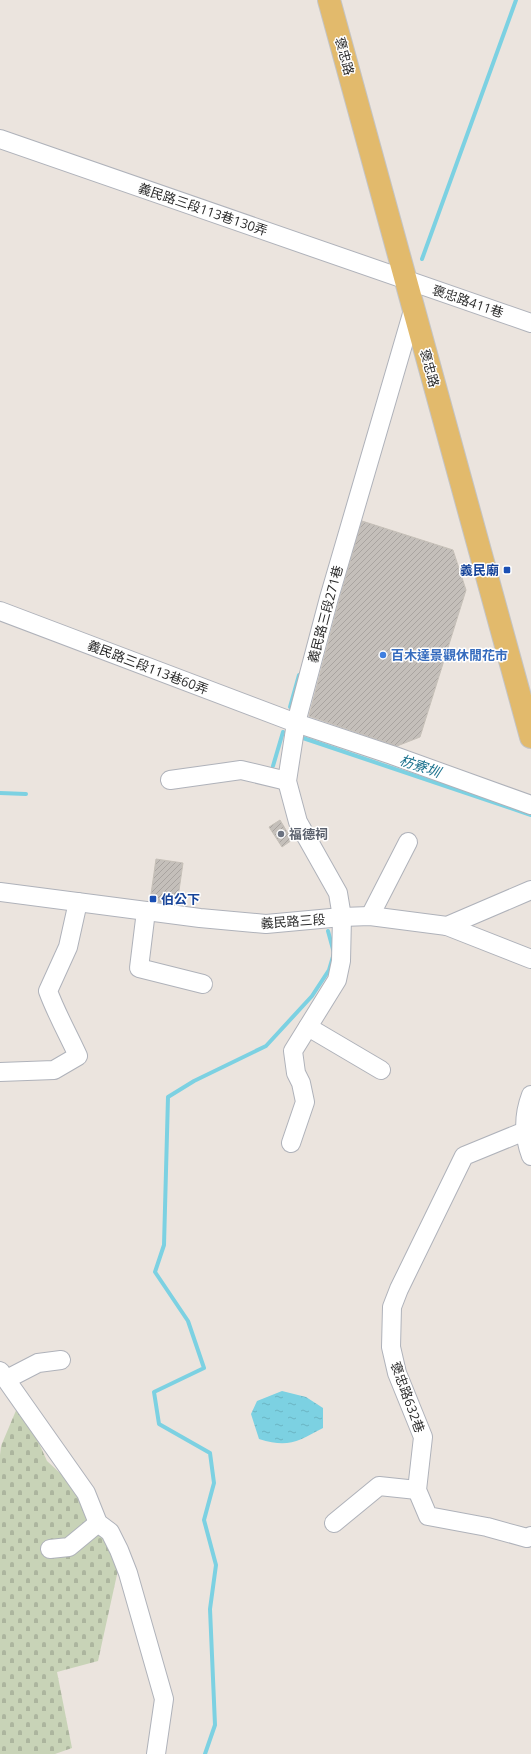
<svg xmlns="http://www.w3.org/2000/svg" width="531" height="1754" viewBox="0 0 531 1754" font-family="'Open Sans','Noto Sans TC',sans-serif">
	<defs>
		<pattern id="cemetery-stones" width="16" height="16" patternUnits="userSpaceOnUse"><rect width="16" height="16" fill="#c8d3b7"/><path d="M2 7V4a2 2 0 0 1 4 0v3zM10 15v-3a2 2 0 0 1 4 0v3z" fill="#acb59e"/></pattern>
		<pattern id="water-ripples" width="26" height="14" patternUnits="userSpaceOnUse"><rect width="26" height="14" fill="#7cd1e2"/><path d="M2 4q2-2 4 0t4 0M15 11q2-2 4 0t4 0" fill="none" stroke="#6bb4c2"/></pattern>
		<pattern id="building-hatch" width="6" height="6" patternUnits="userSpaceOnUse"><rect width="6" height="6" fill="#c4bfba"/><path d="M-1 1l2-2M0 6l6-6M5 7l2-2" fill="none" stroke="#a9a4a0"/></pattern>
	</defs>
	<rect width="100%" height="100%" fill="#ebe4de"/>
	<polygon fill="url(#cemetery-stones)" points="20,1401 47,1461 99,1509 118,1570 98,1661 57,1672 72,1748 55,1754 0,1754 0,1455 1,1446"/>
	<path fill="url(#water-ripples)" d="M282,1391L306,1397L323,1408V1428C297,1442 288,1448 259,1439L251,1414L257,1401Z"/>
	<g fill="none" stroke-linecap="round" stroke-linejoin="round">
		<g stroke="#7cd1e2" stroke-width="4">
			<polyline points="422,259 516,0"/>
			<polyline points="290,707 299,675"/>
			<polyline points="303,738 531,815"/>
			<polyline points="273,766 283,732"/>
			<polyline points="0,793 26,794"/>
			<polyline points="205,1754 215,1725 210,1609 216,1565 204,1520 214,1483 210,1453 159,1424 154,1392 204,1368 188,1321 155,1272 164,1245 168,1097 194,1081 266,1046 312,996 329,970 334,953 328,931"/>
		</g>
	</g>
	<g fill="url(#building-hatch)" stroke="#c6c0b8">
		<polygon points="362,521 453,550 466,590 420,737 397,746 309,716 339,601"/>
		<polygon points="280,820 292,840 282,847 269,827"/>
		<polygon points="156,859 183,863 177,904 150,901"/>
	</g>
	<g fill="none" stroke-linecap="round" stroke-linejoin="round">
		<g stroke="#afb2ba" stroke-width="20">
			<g id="minor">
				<polyline points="0,139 531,323"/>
				<polyline points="0,611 296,723 392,755 531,805"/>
				<polyline points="170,780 241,770 287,781"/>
				<polyline points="0,892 200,918 266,924 342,917 370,916 447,926 531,890"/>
				<polyline points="146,911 139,968 203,984"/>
				<polyline points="370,916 408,842"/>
				<polyline points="447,926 531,959"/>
				<polyline points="308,1027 381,1070"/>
				<path d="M0,1072L54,1070L78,1056C68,1034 56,1013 48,991L68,947L78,902"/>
				<path d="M531,1095C523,1116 523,1135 531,1156"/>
				<polyline points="525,1131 464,1156 399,1289 392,1307 391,1347 397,1373 423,1437 417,1490 428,1516 487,1527 527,1538 531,1536"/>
				<polyline points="291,1143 305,1102 301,1083 296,1073 293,1051 337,980 341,961 342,917 338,893 298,822 287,781 296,723 329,598 414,307"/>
				<polyline points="0,1371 86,1493 98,1523 110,1532 119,1550 128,1573 164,1699 156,1754"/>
				<polyline points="7,1379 38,1363 61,1360"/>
				<polyline points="334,1523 379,1486 417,1490"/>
				<polyline points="50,1549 69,1547 98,1523"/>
			</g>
		</g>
		<g stroke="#c4c4c4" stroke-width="24">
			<polyline id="major" points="329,0 531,737"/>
		</g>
		<use href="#minor" stroke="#fff" stroke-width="18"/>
		<use href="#major" stroke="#e2ba6c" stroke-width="22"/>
	</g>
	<g fill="#1a4fb4" stroke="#fff" stroke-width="1.5">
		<rect x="503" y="566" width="8" height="8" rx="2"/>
		<rect x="149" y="895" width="8" height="8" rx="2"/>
	</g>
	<circle fill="#3f7fe0" stroke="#fff" stroke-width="1.5" cx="383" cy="655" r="4"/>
	<circle fill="#6b7280" stroke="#fff" stroke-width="1.5" cx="281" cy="834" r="4"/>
	<g text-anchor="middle" stroke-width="3" stroke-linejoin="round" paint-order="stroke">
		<g font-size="13" fill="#2b2b2b" stroke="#fff">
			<text transform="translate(345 56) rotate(75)" y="5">褒忠路</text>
			<text transform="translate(203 209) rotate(19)" y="5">義民路三段113巷130弄</text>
			<text transform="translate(468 301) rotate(19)" y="5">褒忠路411巷</text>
			<text transform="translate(430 368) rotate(75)" y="5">褒忠路</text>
			<text transform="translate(325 614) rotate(-75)" y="5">義民路三段271巷</text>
			<text transform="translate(148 667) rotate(21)" y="5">義民路三段113巷60弄</text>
			<text transform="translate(293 921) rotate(-4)" y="5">義民路三段</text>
			<text transform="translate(408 1397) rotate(70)" y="5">褒忠路632巷</text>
		</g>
		<g font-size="13" font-weight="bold" fill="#164399" stroke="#fff" text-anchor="end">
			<text x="499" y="575">義民廟</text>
			<text x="161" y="904" text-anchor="start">伯公下</text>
		</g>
		<g font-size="13" font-weight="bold" fill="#366cbe" stroke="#fff" text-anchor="start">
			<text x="391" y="660">百木達景觀休閒花市</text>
		</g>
		<g font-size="13" font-weight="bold" fill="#5b616d" stroke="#fff" text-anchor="start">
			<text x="289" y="839">福德祠</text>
		</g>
		<g font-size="14" font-style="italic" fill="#1c728e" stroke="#fff">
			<text transform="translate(420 766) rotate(19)" y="5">枋寮圳</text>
		</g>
	</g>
</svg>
